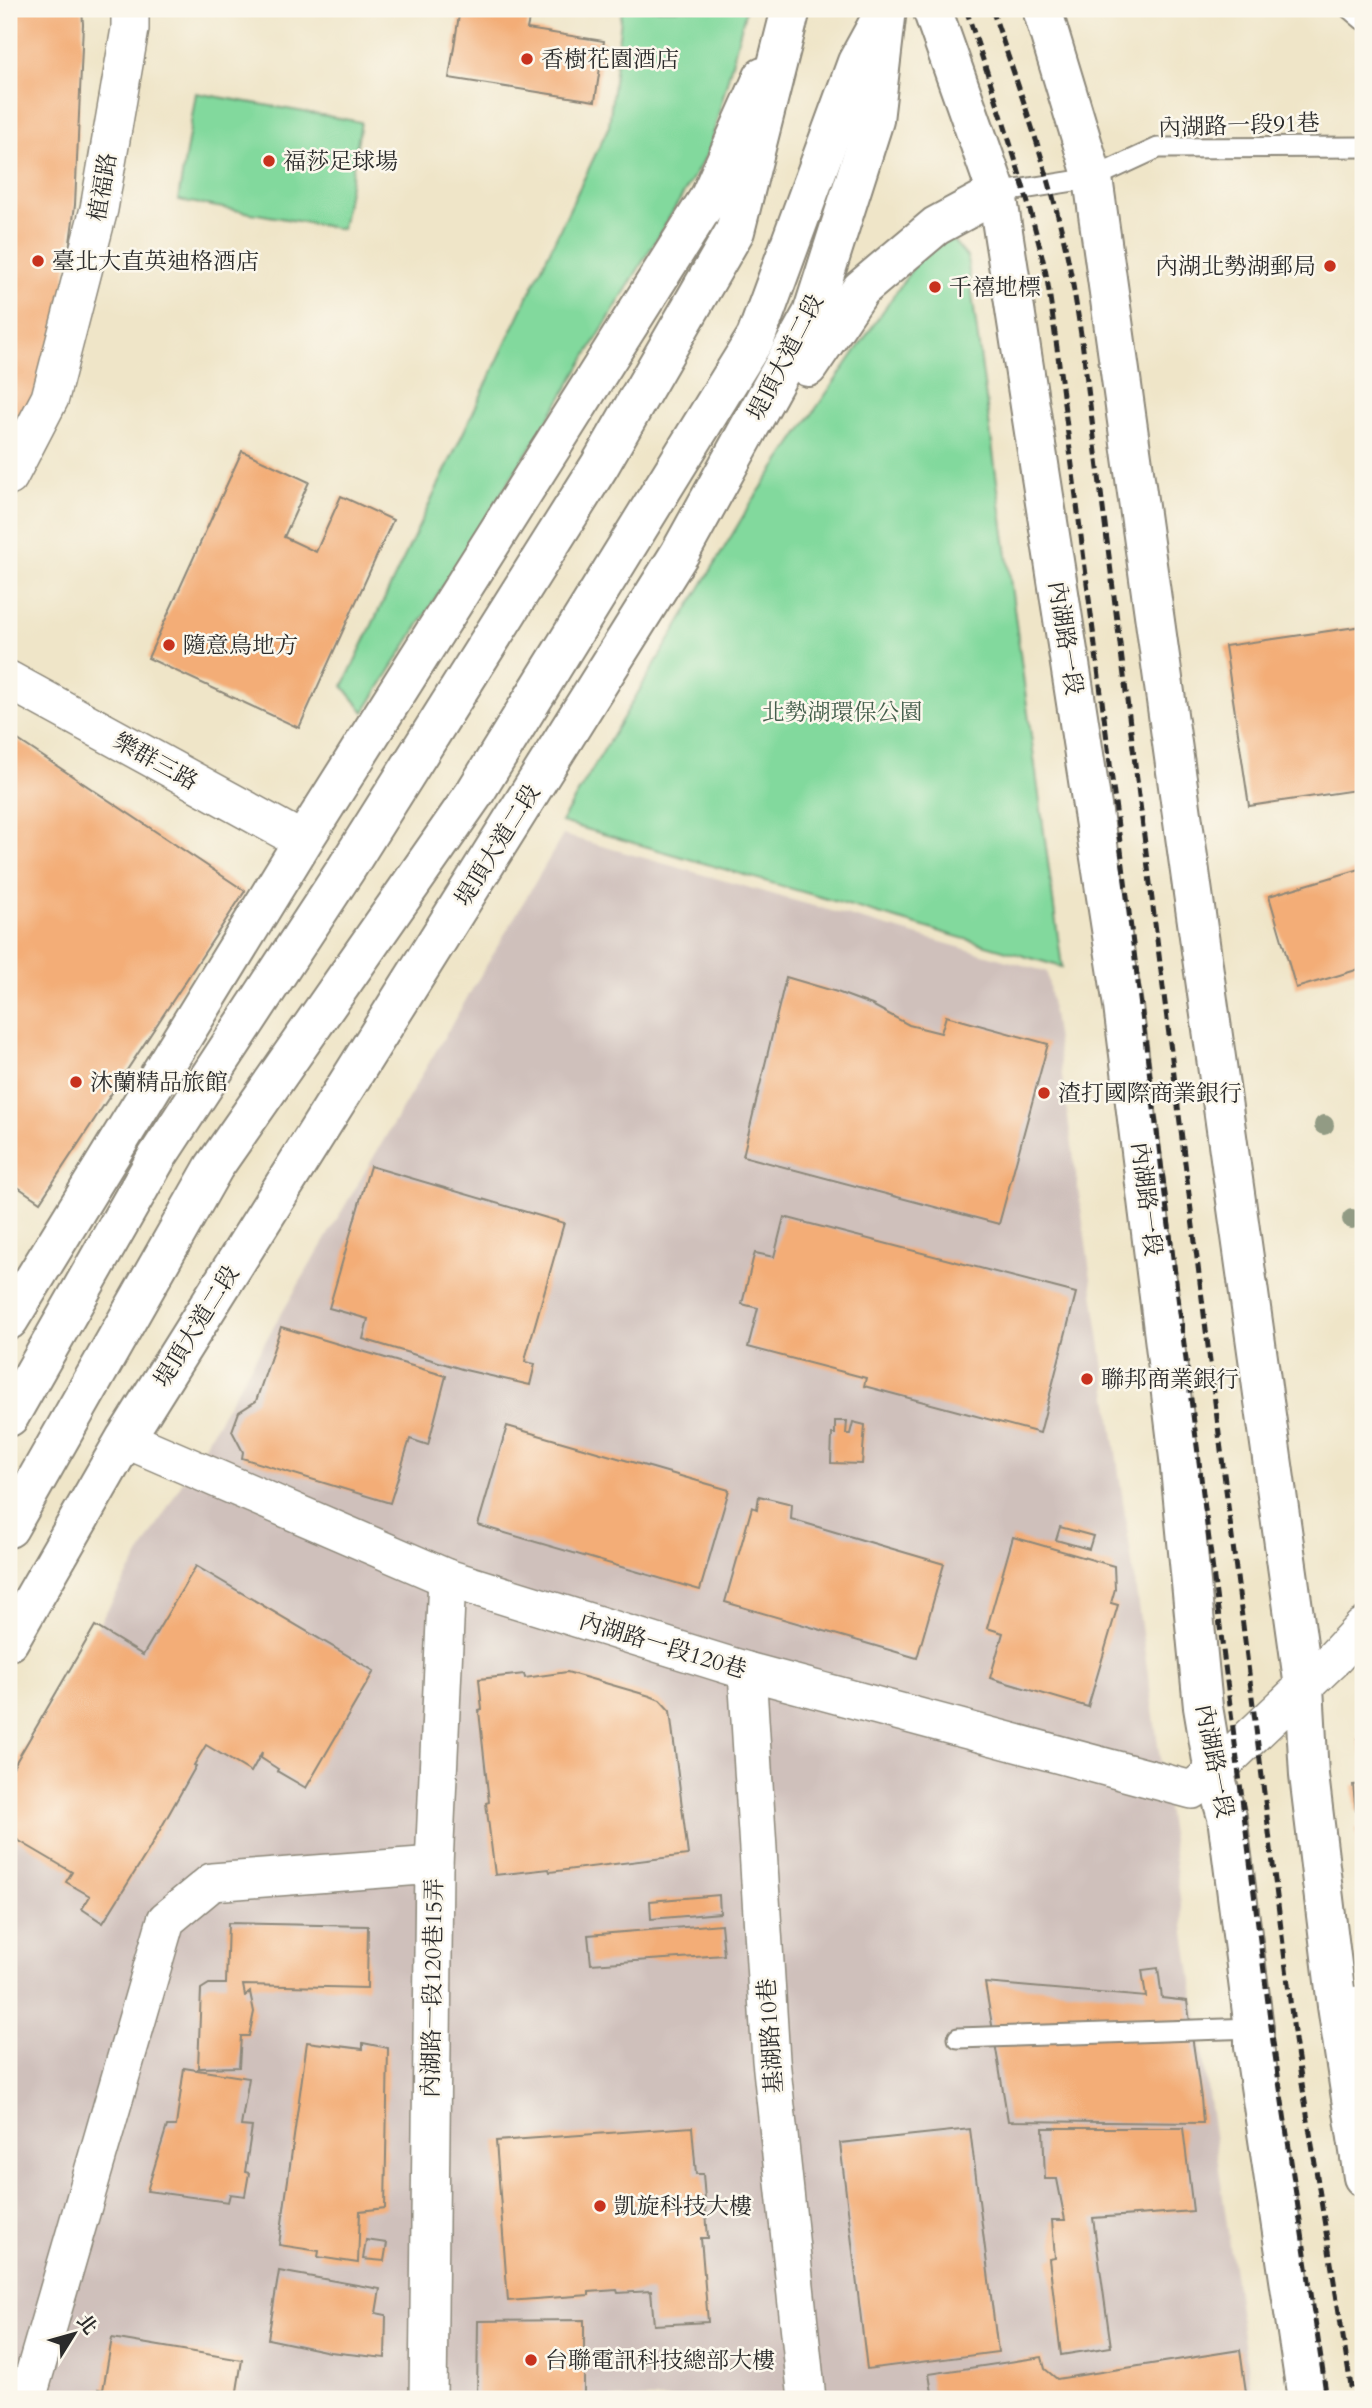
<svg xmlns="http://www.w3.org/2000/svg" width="1372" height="2408" viewBox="0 0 1372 2408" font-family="Cardo,'Noto Serif TC',serif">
	<rect width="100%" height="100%" fill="#fbf7ec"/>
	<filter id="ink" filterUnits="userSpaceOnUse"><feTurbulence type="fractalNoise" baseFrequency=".0143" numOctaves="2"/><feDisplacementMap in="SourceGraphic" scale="14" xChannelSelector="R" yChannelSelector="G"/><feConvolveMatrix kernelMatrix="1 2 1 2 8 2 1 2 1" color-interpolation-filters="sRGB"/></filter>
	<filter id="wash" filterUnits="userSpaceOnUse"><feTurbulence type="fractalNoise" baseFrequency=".00686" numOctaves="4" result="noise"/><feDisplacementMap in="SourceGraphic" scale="28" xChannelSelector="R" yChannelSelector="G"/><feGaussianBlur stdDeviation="1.57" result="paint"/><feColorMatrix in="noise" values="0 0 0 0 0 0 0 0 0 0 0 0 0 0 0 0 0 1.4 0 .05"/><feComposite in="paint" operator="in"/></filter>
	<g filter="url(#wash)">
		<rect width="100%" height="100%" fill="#efe5c8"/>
		<polygon fill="#cfc0bb" points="563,835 1047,972 1252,2399 9,2399 9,1777"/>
		<g fill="#82d99d" stroke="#568264" stroke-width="2">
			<polygon points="622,9 746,9 709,151 560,400 364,712 343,686 609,126"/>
			<polygon points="196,93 361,122 342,229 178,200"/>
			<polygon points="951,238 967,257 1062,967 561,822 751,503 923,253"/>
		</g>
		<g id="blocks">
			<g fill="#f3ad77">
				<polygon points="9,9 82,9 83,24 75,205 60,318 36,405 9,453"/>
				<polygon points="460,9 531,9 527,29 604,41 595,101 449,78"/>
				<polygon points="242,451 309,482 284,537 316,552 341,496 393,520 299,728 148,658"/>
				<polygon points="1363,626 1363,789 1249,806 1225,646"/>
				<polygon points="9,734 245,891 40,1202 9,1181"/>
				<polygon points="1363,868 1363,968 1296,988 1269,896"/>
				<polygon points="786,977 837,992 872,1005 909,1025 941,1033 946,1016 1048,1044 999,1224 743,1156"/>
				<polygon points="370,1166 564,1223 526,1356 525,1362 535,1364 530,1385 465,1370 363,1339 368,1319 329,1308"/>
				<polygon points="784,1217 1076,1293 1040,1433 864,1386 866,1378 748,1347 758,1308 742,1304 753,1259 755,1253 774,1257"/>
				<polygon points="281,1327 446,1376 428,1445 410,1439 390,1503 242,1458 243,1452 232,1431 239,1412 256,1401"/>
				<polygon points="835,1421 847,1421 846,1434 850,1434 853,1422 865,1425 862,1464 831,1463 832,1434 835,1434"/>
				<polygon points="507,1426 729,1490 700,1590 478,1525"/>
				<polygon points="759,1496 792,1504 791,1519 944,1564 917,1658 725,1602 752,1507 757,1509"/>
				<polygon points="1060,1527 1093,1536 1089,1549 1056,1540"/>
				<polygon points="1013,1537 1114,1566 1115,1589 1111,1603 1118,1605 1088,1707 990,1678 1003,1633 987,1628"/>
				<polygon points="196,1566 374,1671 306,1788 277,1771 278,1769 261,1758 262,1752 251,1772 206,1745 194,1765 196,1766 148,1851 103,1923 82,1909 90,1896 66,1882 72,1872 9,1835 9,1774 95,1626 143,1655"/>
				<polygon points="567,1672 650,1696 660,1700 670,1711 688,1855 550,1872 549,1869 495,1875 486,1803 489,1802 479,1711 482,1710 479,1679 524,1674 525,1678"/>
				<polygon points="1363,1737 1363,1757 1362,1757 1358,1739"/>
				<polygon points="1363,1784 1363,1811 1356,1811 1353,1785"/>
				<polygon points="1356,1828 1363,1828 1363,1876 1361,1876"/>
				<polygon points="719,1895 720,1913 651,1919 650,1901"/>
				<polygon points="228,1923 368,1926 367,1988 243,1985 245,1996 250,1992 254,2012 249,2036 241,2036 239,2067 198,2068 201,1989 209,1984 226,1984"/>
				<polygon points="721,1924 724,1955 591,1964 588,1935"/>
				<polygon points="1158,1968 1162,1998 1187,2001 1201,2098 1203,2123 1008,2121 985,1983 1146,1997 1142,1970"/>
				<polygon points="307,2042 363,2049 363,2043 388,2048 385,2208 360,2211 358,2263 318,2257 319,2251 279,2245"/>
				<polygon points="184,2068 249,2078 241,2126 252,2127 245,2172 249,2173 245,2196 230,2194 228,2202 147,2191 167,2126 176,2126"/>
				<polygon points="692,2127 696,2174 703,2174 708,2238 701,2238 708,2322 654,2325 651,2291 618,2293 617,2290 589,2292 589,2295 508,2301 496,2141"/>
				<polygon points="1043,2128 1183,2128 1193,2211 1093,2218 1111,2347 1061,2355 1049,2259 1055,2258 1052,2220 1065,2220 1057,2179 1045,2179"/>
				<polygon points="970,2129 998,2352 867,2369 840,2143"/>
				<polygon points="366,2240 387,2243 384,2261 363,2259"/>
				<polygon points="279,2271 380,2289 376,2313 386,2315 385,2358 330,2352 268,2339"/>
				<polygon points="584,2320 584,2399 477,2399 478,2321"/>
				<polygon points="112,2338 242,2360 236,2397 242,2399 96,2399 98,2389 103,2390"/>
				<polygon points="1240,2350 1247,2399 933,2399 929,2374 1042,2357 1045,2369 1057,2379"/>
			</g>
		</g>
	</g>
	<g filter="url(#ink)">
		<use href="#blocks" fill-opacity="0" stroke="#8d887a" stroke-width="2"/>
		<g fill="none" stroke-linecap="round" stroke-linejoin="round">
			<g stroke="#8d887a" stroke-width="23">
				<g id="service">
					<polyline points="1350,9 1363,20"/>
					<polyline points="997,193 1093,178 1158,148 1363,147"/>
					<polyline points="958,2038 1254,2028"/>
				</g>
			</g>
			<g stroke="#8d887a" stroke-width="40">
				<g id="minor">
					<polyline points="9,477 50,398 99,209 130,29 130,9"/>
					<polyline points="9,680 303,841"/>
					<polyline points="125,1439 447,1578 747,1671 1192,1790 1214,1772 1334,1658 1363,1627"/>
					<polyline points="747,1671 771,2060 807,2399"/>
					<polyline points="1337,2006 1363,2005"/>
					<polyline points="27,2399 166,1920 212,1882 434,1865"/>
					<polyline points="428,2399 434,1865 447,1578"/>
				</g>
			</g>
			<g stroke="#8d887a" stroke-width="42">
				<g id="tertiary">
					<polyline points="808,367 861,289 936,226 997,193"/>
					<polyline points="9,1320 303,841 710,196 763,77"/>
					<polyline points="9,1641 125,1439 680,553 812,314 874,120 887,9"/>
				</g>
			</g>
			<g stroke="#8d887a" stroke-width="42">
				<g id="secondary">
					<polyline points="932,9 997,193 1123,1006 1179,1458 1203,1707 1214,1772 1227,1817 1254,2028 1254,2046 1307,2399"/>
					<polyline points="1042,9 1093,178 1304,1687 1309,1775 1337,2006 1363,2177"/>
				</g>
			</g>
			<g stroke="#8d887a" stroke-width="42">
				<g id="trunk">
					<polyline points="9,1417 157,1157 346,869 600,465 735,231 791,9"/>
					<polyline points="9,1528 214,1167 476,791 756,337 857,62 886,9"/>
				</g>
			</g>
			<use href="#service" stroke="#fff" stroke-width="19"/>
			<use href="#minor" stroke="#fff" stroke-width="37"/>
			<use href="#tertiary" stroke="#fff" stroke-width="38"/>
			<use href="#secondary" stroke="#fff" stroke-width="38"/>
			<use href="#trunk" stroke="#fff" stroke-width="38"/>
			<g stroke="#2b2b2b" stroke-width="5" stroke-dasharray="10 5" stroke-linecap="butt">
				<path d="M966,9C994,93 1023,177 1044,264C1050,292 1053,321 1057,348L1273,2042L1327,2399"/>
				<path d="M992,9C1016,80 1042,151 1060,224C1070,263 1076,302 1082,341L1295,2040L1353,2399"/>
			</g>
		</g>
		<g fill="#929b84">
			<circle cx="1324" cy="1125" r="10"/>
			<circle cx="1352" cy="1219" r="10"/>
		</g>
	</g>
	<g fill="#c8321e" stroke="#fbf7ec" stroke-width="2.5">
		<circle cx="527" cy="59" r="7"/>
		<circle cx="269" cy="161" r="7"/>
		<circle cx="38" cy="261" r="7"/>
		<circle cx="1330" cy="266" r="7"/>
		<circle cx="935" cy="287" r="7"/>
		<circle cx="169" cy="645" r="7"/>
		<circle cx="76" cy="1082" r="7"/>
		<circle cx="1044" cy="1093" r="7"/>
		<circle cx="1087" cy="1379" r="7"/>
		<circle cx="600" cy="2206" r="7"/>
		<circle cx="531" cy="2360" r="7"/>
	</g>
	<g text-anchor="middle" stroke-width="5" stroke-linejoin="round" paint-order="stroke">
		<g font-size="23" fill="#2b2b2b" stroke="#fbf7ec" text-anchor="start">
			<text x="541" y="67">香樹花園酒店</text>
			<text x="283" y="169">福莎足球場</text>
			<text x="52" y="269">臺北大直英迪格酒店</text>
			<text x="1316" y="274" text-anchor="end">內湖北勢湖郵局</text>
			<text x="949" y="295">千禧地標</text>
			<text x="183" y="653">隨意鳥地方</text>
			<text x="90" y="1090">沐蘭精品旅館</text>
			<text x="1058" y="1101">渣打國際商業銀行</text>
			<text x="1101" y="1387">聯邦商業銀行</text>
			<text x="614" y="2214">凱旋科技大樓</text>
			<text x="545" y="2368">台聯電訊科技總部大樓</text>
		</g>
		<g font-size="23" fill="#2b2b2b" stroke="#fbf7ec">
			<text transform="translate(1239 125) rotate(-2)" y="8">內湖路一段91巷</text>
			<text transform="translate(102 187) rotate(-80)" y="8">植福路</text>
			<text transform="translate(785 357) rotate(-63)" y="8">堤頂大道二段</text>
			<text transform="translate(1066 638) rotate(81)" y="8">內湖路一段</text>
			<text transform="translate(156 761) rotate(29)" y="8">樂群三路</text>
			<text transform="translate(497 845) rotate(-58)" y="8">堤頂大道二段</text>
			<text transform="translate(1147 1199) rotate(83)" y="8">內湖路一段</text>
			<text transform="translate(196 1326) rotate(-58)" y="8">堤頂大道二段</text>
			<text transform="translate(663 1645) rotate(17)" y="8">內湖路一段120巷</text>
			<text transform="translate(1215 1761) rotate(79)" y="8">內湖路一段</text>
			<text transform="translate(432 1988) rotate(-89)" y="8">內湖路一段120巷15弄</text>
			<text transform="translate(770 2036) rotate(-94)" y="8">基湖路10巷</text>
		</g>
		<g font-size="23" fill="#455f4d" stroke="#fbf7ec">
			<text x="842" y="720">北勢湖環保公園</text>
		</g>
	</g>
	<rect width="1372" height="2408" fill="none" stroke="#fbf7ec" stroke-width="35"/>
	<g transform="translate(74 2334) rotate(53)" stroke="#fbf7ec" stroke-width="5" paint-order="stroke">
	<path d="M0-5L12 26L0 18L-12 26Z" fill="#2b2b2b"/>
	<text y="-10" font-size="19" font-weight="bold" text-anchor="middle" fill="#2b2b2b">北</text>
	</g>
</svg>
